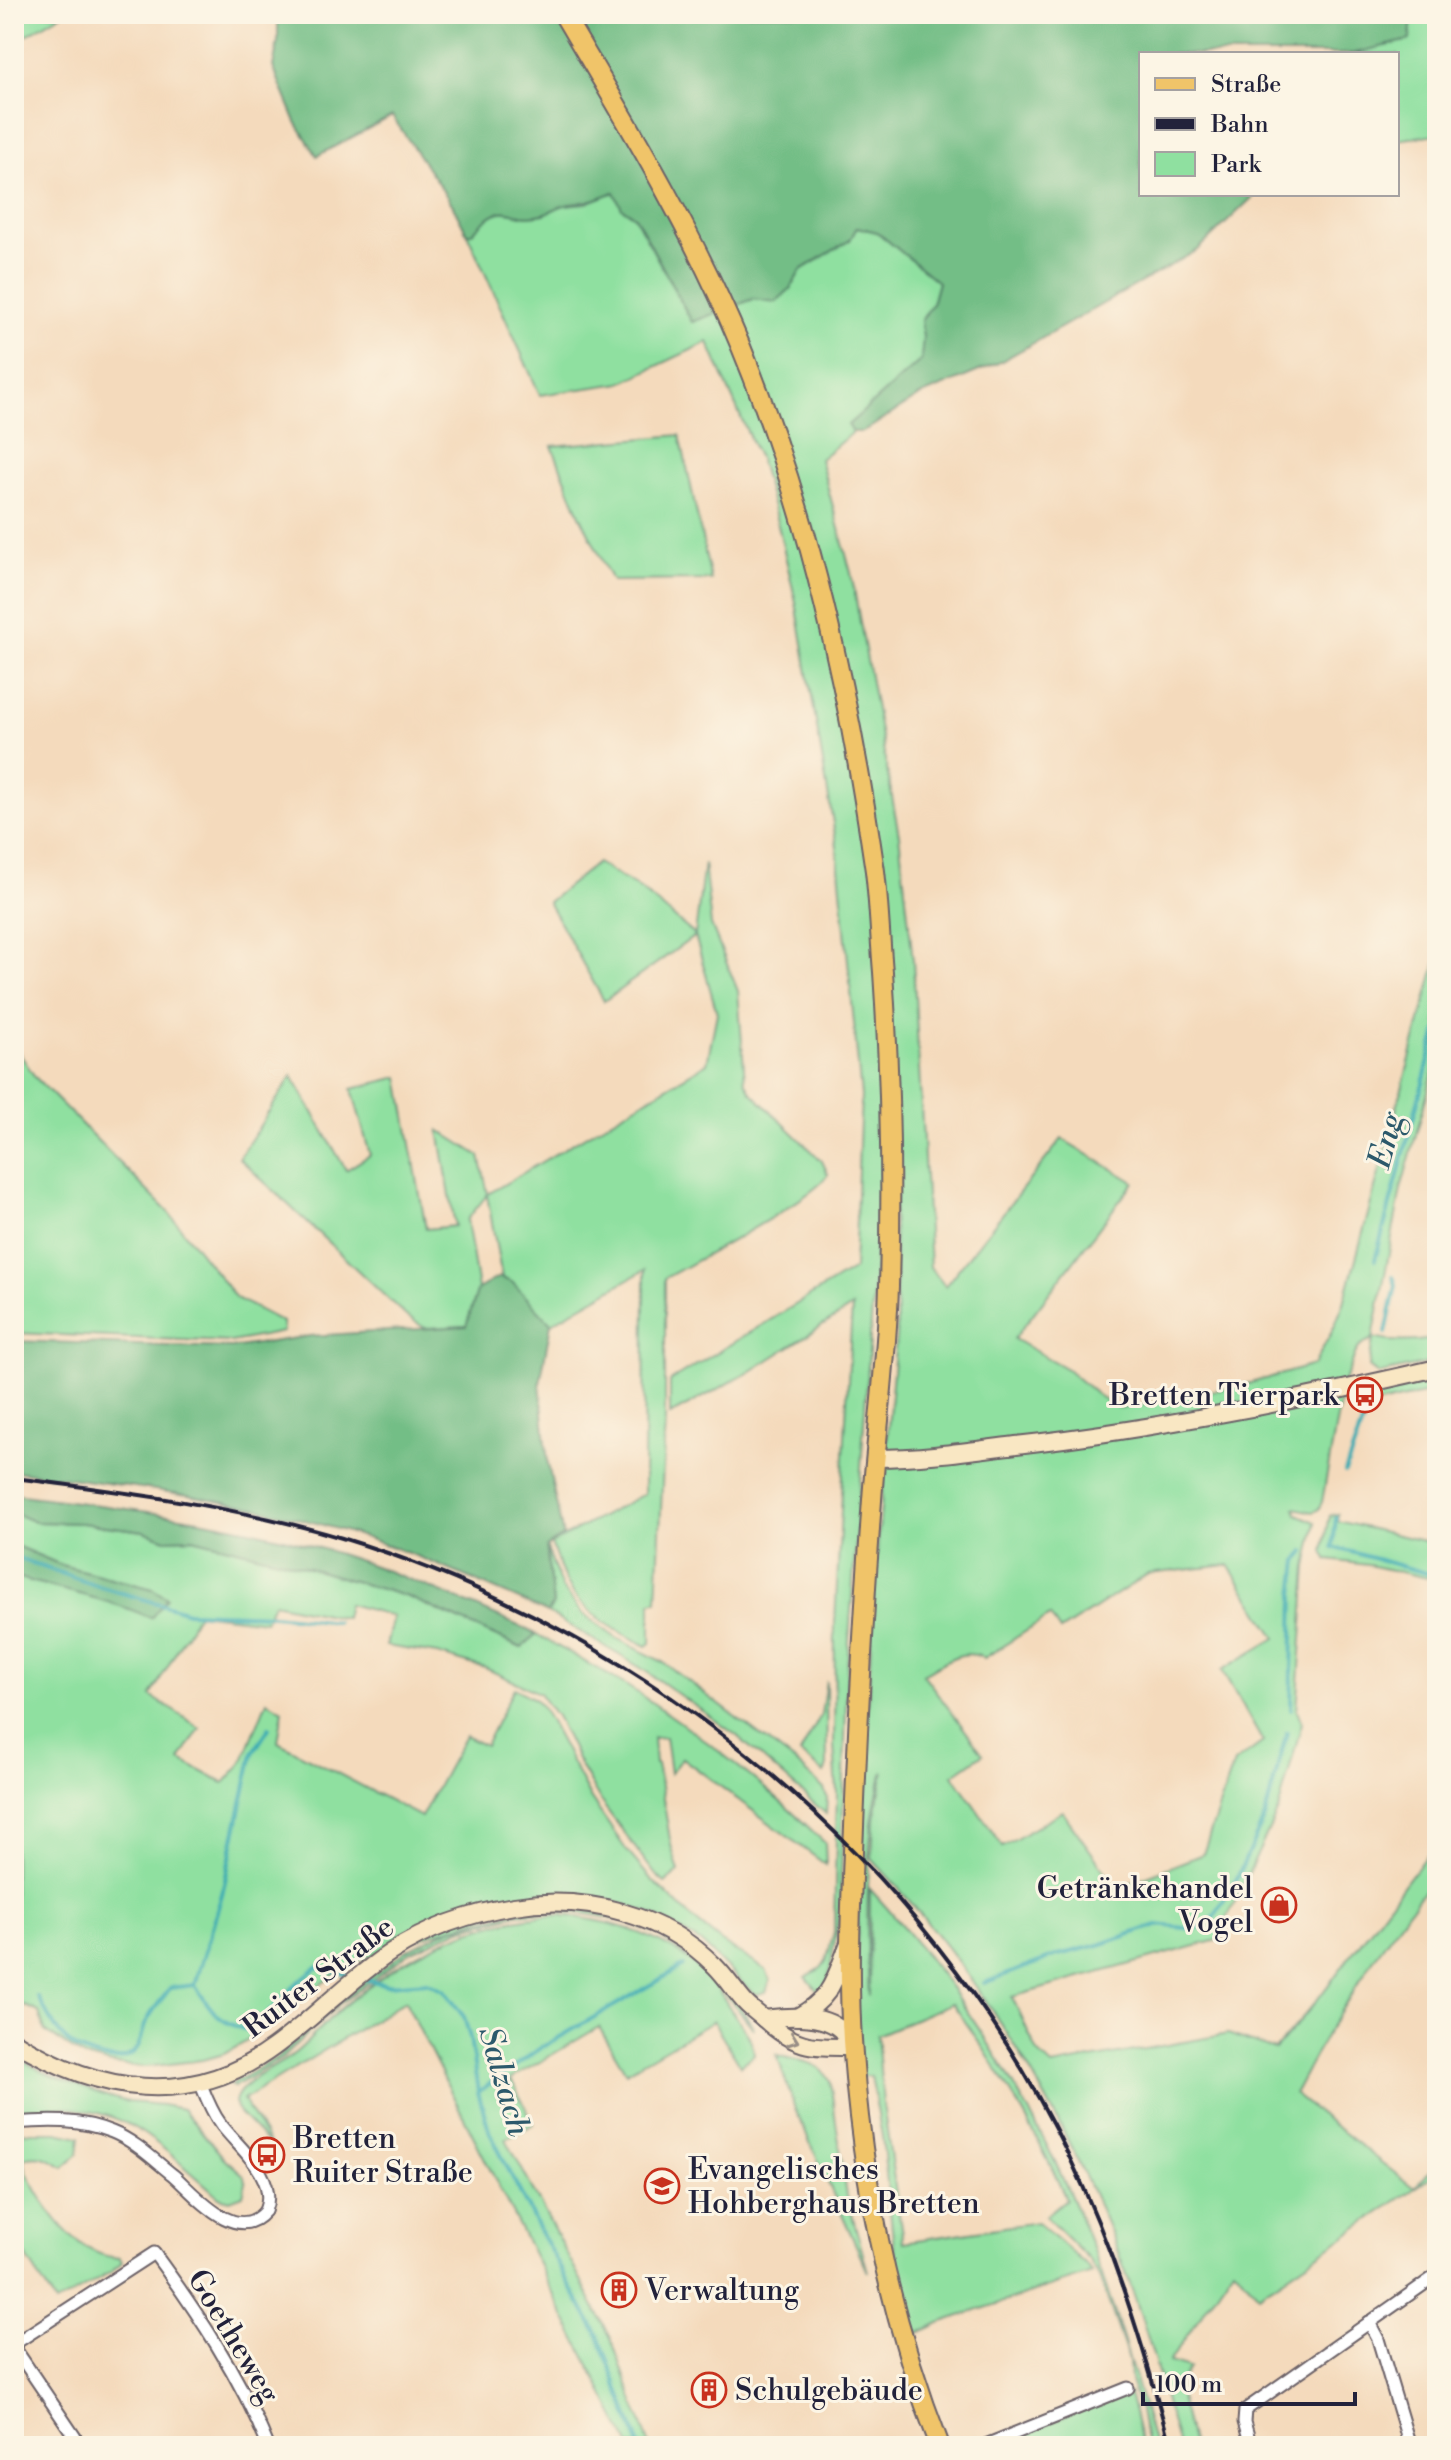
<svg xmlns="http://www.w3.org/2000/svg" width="1451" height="2460" viewBox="0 0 1451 2460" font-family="'Libre Bodoni',serif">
	<rect width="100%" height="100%" fill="#fcf5e5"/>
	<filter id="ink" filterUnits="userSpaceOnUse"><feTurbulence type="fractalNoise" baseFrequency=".0125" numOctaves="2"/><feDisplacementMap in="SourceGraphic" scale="16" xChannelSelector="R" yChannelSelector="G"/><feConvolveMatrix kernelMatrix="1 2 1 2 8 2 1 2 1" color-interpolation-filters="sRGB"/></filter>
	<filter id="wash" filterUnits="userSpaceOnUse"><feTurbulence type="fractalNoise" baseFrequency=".006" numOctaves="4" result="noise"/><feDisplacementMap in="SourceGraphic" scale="32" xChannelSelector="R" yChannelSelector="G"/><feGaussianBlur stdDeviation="1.8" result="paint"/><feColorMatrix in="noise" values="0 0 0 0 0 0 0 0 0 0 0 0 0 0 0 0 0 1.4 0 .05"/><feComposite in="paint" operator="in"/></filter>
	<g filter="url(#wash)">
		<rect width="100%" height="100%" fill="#f4dabc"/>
		<g fill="#8fe0a0" stroke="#58816e" stroke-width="2" fill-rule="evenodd">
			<polygon points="14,14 62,14 14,43"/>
			<polygon points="1412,14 1437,14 1437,134 1397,140 1397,54 1351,54 1410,40"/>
			<path d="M614,192L622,208L634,216L692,322L753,299L790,289L801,270L850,240L857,227L877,232L938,282L932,304L921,321L923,337L921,361L849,426L853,432L820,459L851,573L899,835L913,960L930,1267L945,1286L1062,1139L1134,1182L1014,1339L1067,1369L1096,1394L1119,1409L1247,1384L1314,1365L1334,1327L1344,1303L1437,959V1058L1401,1189L1373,1338C1393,1343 1417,1342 1437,1338V1361L1378,1374L1369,1367L1373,1339C1349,1348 1357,1361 1344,1380L1322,1502L1318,1510L1313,1512L1295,1508L1297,1514L1316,1522L1307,1567L1297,1710L1302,1723L1278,1811L1228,1916L1221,1939L1012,1997L1038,2053L1052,2066L1228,2034L1275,2050L1314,2004L1437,1841V1872L1375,1957L1325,2036L1294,2094L1414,2188L1437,2164V2173L1259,2295L1234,2267L1169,2362L1189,2368L1177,2386L1192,2446H1178C1161,2384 1145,2320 1121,2260C1063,2111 981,1975 872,1859L874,1820L884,1771C870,1809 870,1846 868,1886C867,1923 867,1960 869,1997L870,1889C969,1997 1052,2133 1101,2272C1121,2329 1138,2387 1154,2446H1147L1140,2411L1130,2381L1129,2361L1100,2277L1089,2260L1045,2216L1066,2199C1036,2130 996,2064 952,2003L877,2035L883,2104L903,2242L1037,2222L1085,2264L1092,2273L939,2323L917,2334L894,2247L882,2136L871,2076L855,2077L852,2047L873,1598L897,1326L889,1062L847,1669L840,1913L828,1980L820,1994L806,1977L821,1968L826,1961L834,1932L837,1792L834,1746L835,1622L852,1307L748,1373L670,1415V1381L854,1269L861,1096L837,847L796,602L779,529L760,461L708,342L621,383L540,395L467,233H472L487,216L509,209L526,216L545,214L563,205L587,203ZM1229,1565L1276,1638L1222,1670L1263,1742L1234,1763L1203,1854L1117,1888L1062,1811L1003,1847L953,1775L983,1754L923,1674C943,1663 961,1647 984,1658L1050,1616L1060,1631L1148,1574Z"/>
			<polygon points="680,435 711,580 612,581 580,515 552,446"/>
			<path d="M597,863L640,889L695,935L704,863L711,925L738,991L745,1081L751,1092L822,1161L828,1174C821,1195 692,1263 665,1278V1417L657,1601L651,1602V1643L647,1646C618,1632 584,1614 568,1585C561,1572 556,1557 551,1544L644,1494L645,1270L551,1323L512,1283L502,1278L487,1195L467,1220L478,1289L467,1326L425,1328L406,1316L239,1158L292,1076L346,1170L370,1155L352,1089L399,1077L426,1229L455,1226L439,1130L480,1156L488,1194L707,1063L717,1013L695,936L604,1001L548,902Z"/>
			<polygon points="14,1045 35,1077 169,1213 236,1298 282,1322 283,1332 231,1342 14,1333"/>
			<polygon points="1437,1377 1437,1391 1361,1408 1358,1403 1370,1393"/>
			<path d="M14,1513L35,1522L82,1523L144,1531L166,1539L193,1538L285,1561L408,1597L521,1648L536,1634C566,1651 597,1668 627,1686C694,1729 769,1788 825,1843L826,1865L682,1758L670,1773L665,1737L653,1738L655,1764H657L671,1845L679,1872L665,1883L655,1874L601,1802L582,1769L556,1716L539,1693L485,1668L437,1654L386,1646L393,1616L348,1604L345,1618L273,1603L265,1621L198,1613L151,1696L200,1728L180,1760L224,1783L242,1763L267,1701L283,1710L278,1742L421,1817L465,1736L485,1746L514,1688L535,1699L543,1709L591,1799L627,1851L650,1878L693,1919L720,1941L766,1970L770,1980L766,1992L758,1994L753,1993L701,1943L656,1916L630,1906L593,1898L551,1895L383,1950L341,1969L244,2043L224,2054L202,2060L146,2067L112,2064L84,2057L45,2031L39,2012L21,2004L20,2030L14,2032V1576C60,1591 107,1598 151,1618L153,1589L61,1565L14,1545Z"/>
			<polygon points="1338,1514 1337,1521 1437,1544 1437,1580 1368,1565 1328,1560 1323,1552 1330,1515"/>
			<polygon points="546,1546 562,1588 582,1613 616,1638 663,1662 795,1762 824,1789 827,1797 826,1814 736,1735 641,1668 548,1613 553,1604"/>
			<polygon points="826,1680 827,1767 824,1773 800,1754 821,1715"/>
			<path d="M577,1908C592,1912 610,1913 625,1919C679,1938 727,1978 754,2029L705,1969L657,1934L622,1921L594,1915L559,1911L517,1914L460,1929L410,1952L338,2005L282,2058L234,2087L230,2085L279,2056L354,1989L407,1950L450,1929L522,1910Z"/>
			<path d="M560,1915C616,1921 672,1938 711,1980C719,1989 725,2001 732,2011C742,2026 752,2036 754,2054L741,2066L713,2021L626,2072L599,2027L499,2086L512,2081L534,2124L506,2139L611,2338L650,2446H630L405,2001L243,2100L272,2147L239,2113L235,2102C238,2082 279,2066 295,2053C311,2040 324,2023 339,2010C405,1953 472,1918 560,1915Z"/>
			<path d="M777,2055C800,2063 818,2058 830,2081L847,2196L868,2272L795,2109Z"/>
			<path d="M17,2058L50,2075L109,2097L129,2102L162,2105L182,2109L224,2158L245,2176L246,2182L243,2195L230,2200L219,2197C144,2132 121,2098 14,2110V2065Z"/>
			<path d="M32,2132H57L80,2137L78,2154L64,2167C50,2159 40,2153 24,2158C24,2171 32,2181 38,2193C56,2223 81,2256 120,2258L122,2262L111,2272L56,2304L14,2237V2133Z"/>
			<polygon points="1129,2393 1142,2446 990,2446"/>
		</g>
		<g fill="#73be86" stroke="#4a7060" stroke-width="2">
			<path d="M278,14H1412L1410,40L1351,54H1141V194H1256L1198,250L998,363L920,396L863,432H853L848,425L921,360L923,337L921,321L932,304L938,282L877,232L857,227L850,240L801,270L790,289L776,302L753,299L692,322L635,216L622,208L614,192C594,201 587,201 566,205C558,206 551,212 543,214C507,223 509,193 472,233H467L452,204L392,116L317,156L296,122L273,67L278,41Z"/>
			<path d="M499,1277L512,1282L551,1323L540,1383L548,1464L563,1536L546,1547L553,1604L548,1613C481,1583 414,1552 344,1531C237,1498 125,1485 14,1471V1341L231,1348L310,1336L466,1326L478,1289Z"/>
			<path d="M14,1494C122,1508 235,1520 339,1554C404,1575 471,1604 536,1634L522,1648L408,1597L285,1561L193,1538L166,1539L144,1531L82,1523L35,1522L14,1513Z"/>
			<path d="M14,1545L61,1565L153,1589L167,1598L151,1618C107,1598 60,1591 14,1576Z"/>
		</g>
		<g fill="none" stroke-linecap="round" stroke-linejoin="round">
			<g stroke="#3aacb3" stroke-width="4">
				<polyline points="1375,1260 1437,1031"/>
				<polyline points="1386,1333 1396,1285 1393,1276"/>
				<polyline points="1345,1472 1367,1410"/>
				<polyline points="1336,1517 1333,1547 1437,1576"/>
				<polyline points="14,1557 101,1587 188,1612 274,1615 336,1622"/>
				<polyline points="1291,1709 1294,1595 1298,1561 1305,1551"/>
				<polyline points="14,1971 15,1972"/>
				<polyline points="365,1979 387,1985 427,1982 444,1990 464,2017 470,2038 478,2092 490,2133 539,2230 599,2337 640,2446"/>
				<polyline points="984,1983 1058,1955 1099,1945 1157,1925 1195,1929 1214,1917 1237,1878 1265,1816 1287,1732"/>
				<polyline points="195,1985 222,1894 253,1753 269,1728"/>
				<path d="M38,1997C55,2030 65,2050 104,2058C114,2060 125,2060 133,2053C142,2044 141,2036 145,2025C151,2011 162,2000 170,1988L195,1985C213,2013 218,2023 251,2031L299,1981L317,1967L353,1976"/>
				<polyline points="478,2092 541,2048 683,1966"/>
			</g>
		</g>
	</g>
	<g filter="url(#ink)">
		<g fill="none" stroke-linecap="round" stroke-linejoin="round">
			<g stroke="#6c6268" stroke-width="15">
				<g id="street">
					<path d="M200,2082C206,2097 211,2111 220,2123C237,2147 279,2176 265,2211"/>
					<path d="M14,2123C48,2120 80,2119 112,2132C135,2141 154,2160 173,2175C194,2193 236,2246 265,2211"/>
					<polyline points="1369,2322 1378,2339 1410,2446"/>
					<path d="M14,2344L154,2253C198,2313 240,2376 268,2446"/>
					<polyline points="14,2347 81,2446"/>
					<polyline points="983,2446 1128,2388"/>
					<polyline points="1251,2446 1244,2422 1245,2410 1437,2275"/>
				</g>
			</g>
			<g stroke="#6c6268" stroke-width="20">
				<g id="secondary">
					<path d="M875,1458C922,1458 969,1451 1016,1445C1158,1429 1298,1400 1437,1368"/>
					<path d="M797,2017C833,1997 834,1980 849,1943"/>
					<path d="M764,2019C787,2016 822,2013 841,2030C845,2035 848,2042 852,2047"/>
					<path d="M14,2041C97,2093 190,2109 274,2047C314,2018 349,1980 391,1952C428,1928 471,1913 514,1906C585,1894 664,1914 715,1966C725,1976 733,1988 742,1999C748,2007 756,2012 764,2019C795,2048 811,2047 852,2047"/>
				</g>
			</g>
			<g stroke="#6c6268" stroke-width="22">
				<path id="primary" d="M563,14C627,122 693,231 741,347C810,514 849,693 875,871C879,904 880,938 883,972C890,1076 892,1182 889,1286C887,1357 877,1429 872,1500C864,1609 858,1718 854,1827C851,1902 847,1978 853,2054C863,2187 891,2321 940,2446"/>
			</g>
			<use href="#street" stroke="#fff" stroke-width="11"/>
			<use href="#secondary" stroke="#f9e7c3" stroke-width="16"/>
			<use href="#primary" stroke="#f0c469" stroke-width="18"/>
			<path stroke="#22223b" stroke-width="4" d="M14,1478C124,1492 236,1506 342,1538C654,1634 925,1860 1068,2154C1113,2247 1144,2346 1170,2446"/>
		</g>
		<defs><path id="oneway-chevron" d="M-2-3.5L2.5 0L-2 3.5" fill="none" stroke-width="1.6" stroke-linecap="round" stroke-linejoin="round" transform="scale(2)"/></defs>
		<use stroke="#988e86" href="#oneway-chevron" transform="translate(793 2040) rotate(20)"/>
	</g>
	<defs>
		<g id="bus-ring" transform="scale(1.8)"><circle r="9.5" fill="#fcf5e5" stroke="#c8321e" stroke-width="1.5"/><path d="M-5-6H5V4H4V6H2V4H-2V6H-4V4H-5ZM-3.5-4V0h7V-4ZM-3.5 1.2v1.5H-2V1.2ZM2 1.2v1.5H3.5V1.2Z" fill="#c8321e"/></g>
		<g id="shop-ring" transform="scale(1.8)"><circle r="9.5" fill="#fcf5e5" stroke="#c8321e" stroke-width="1.5"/><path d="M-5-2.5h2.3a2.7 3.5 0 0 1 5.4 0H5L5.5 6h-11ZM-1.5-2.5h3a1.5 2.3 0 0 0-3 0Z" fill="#c8321e"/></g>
		<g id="school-ring" transform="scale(1.8)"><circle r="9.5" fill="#fcf5e5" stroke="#c8321e" stroke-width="1.5"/><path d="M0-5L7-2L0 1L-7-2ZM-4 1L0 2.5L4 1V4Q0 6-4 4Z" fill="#c8321e"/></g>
		<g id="building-ring" transform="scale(1.8)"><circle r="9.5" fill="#fcf5e5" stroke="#c8321e" stroke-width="1.5"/><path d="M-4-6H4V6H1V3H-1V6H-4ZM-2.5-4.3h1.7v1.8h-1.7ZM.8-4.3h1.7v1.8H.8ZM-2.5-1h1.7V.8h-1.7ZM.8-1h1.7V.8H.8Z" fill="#c8321e"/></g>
	</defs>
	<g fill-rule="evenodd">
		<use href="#bus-ring" x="1365" y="1395"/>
		<use href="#shop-ring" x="1279" y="1905"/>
		<use href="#bus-ring" x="267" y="2155"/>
		<use href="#school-ring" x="662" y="2186"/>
		<use href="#building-ring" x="619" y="2290"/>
		<use href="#building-ring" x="709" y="2390"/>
	</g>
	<g text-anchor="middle" stroke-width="6" stroke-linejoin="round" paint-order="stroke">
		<g font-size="30" fill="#22223b" stroke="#fcf5e5" text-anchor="start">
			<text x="1339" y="1405" text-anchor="end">Bretten Tierpark</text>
			<text x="1253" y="1898" text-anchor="end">Getränkehandel<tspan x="1253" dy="34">Vogel</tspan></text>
			<text x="293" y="2148">Bretten<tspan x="293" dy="34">Ruiter Straße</tspan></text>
			<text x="688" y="2179">Evangelisches<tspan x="688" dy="34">Hohberghaus Bretten</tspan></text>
			<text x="645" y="2300">Verwaltung</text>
			<text x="735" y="2400">Schulgebäude</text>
		</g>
		<g font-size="30" fill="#22223b" stroke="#fcf5e5">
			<text transform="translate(318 1977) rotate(-37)" y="10">Ruiter Straße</text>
			<text transform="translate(234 2336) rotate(59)" y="10">Goetheweg</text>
		</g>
		<g font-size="32" font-style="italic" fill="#2c596b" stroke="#fcf5e5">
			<text transform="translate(1385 1140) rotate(-75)" y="11">Eng</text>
			<text transform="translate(505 2081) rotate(74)" y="11">Salzach</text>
		</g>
	</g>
	<rect width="1451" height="2460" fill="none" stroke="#fcf5e5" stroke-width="48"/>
	<rect x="1139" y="52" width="260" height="144" fill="#fcf5e5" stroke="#a5a1a1" stroke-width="2"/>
	<rect x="1155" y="78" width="40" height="12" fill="#f0c469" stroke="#a5a1a1" stroke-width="2"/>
	<text x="1211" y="92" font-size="24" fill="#22223b">Straße</text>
	<rect x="1155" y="118" width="40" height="12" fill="#22223b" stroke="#a5a1a1" stroke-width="2"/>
	<text x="1211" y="132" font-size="24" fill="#22223b">Bahn</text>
	<rect x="1155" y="152" width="40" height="24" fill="#8fe0a0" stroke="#a5a1a1" stroke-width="2"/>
	<text x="1211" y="172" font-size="24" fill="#22223b">Park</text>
	<path d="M1143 2392v12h212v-12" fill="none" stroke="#22223b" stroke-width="4"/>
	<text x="1155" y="2392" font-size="24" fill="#22223b" stroke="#fcf5e5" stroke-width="6" paint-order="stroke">100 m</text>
</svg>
